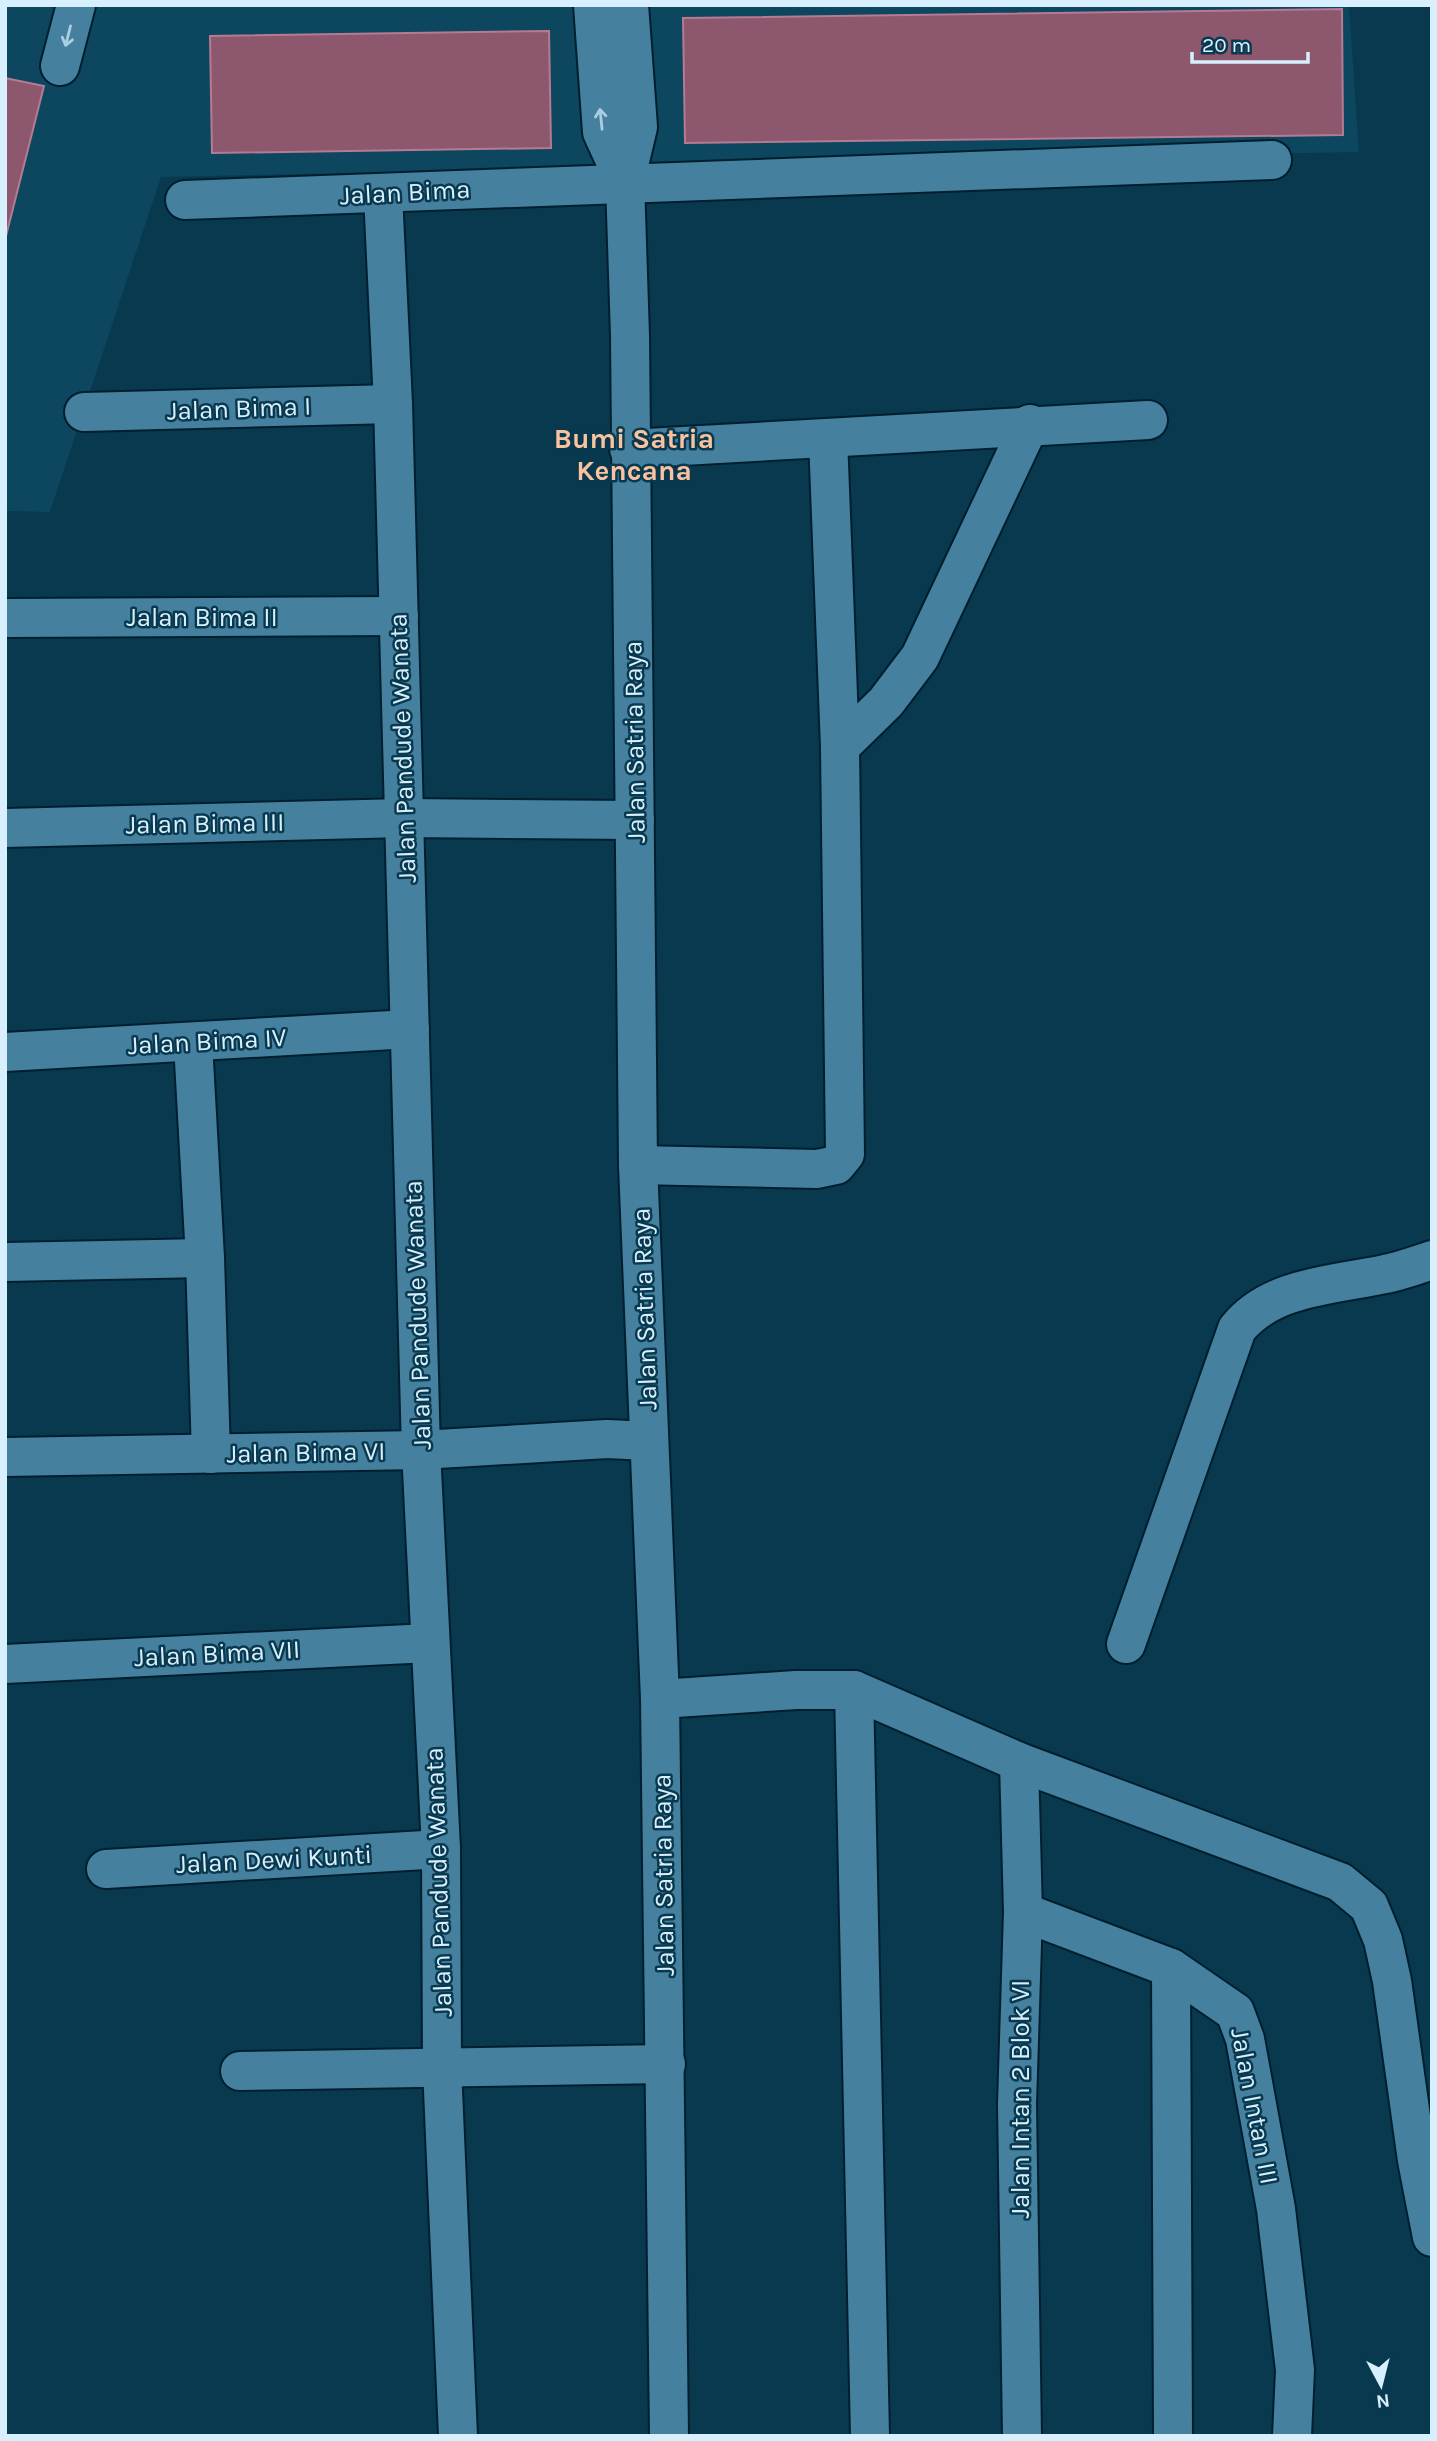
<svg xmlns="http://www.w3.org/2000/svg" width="1437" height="2441" viewBox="0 0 1437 2441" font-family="Karla,sans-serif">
	<rect width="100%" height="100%" fill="#08394f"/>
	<polygon fill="#0c465f" points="5,5 1349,5 1359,152 161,177 50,512 5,511"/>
	<g fill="#8d576d" stroke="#b57b93" stroke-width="2">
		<polygon points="1342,9 1343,135 685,143 683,18"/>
		<polygon points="549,31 551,148 212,153 210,36"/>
		<polygon points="5,78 44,86 5,240"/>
	</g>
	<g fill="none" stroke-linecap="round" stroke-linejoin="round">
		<g stroke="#001f2e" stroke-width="42">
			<g id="minor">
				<polyline points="593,5 602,132 625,182"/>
				<polyline points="629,5 638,127 625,182 630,336 638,1165 660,1699 669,2436"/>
				<polyline points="60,66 76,5"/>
				<polyline points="383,194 393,404 421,1450 441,1849 442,2067 458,2436"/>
				<polyline points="185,200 1272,160"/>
				<polyline points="84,412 393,404"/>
				<polyline points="629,449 1148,420"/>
				<polyline points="5,618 399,616"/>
				<polyline points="840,747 886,702 920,657 1030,424"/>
				<polyline points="5,828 404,818 635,820"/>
				<polyline points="193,1043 205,1258 211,1454"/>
				<polyline points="5,1052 410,1029"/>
				<polyline points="638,1165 817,1169 836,1165 845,1154 840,747 828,438"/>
				<polyline points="5,1262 205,1258"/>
				<polyline points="5,1457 421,1450 607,1439 649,1441"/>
				<path d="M1126,1644L1237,1329C1271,1286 1335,1285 1385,1274C1401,1271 1417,1265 1432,1260"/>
				<polyline points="5,1664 429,1643"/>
				<polyline points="854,1690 870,2436"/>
				<polyline points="660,1699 796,1690 854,1690 1019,1762 1340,1882 1369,1906 1383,1940 1392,1981 1417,2160 1432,2237"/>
				<polyline points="1019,1762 1023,1912 1017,2104 1022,2436"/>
				<polyline points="106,1869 441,1849"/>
				<polyline points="1023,1912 1171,1968 1235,2012 1245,2039 1276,2209 1295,2370 1292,2436"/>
				<polyline points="1171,1968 1173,2436"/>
				<polyline points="240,2071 666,2064"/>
			</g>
		</g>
		<use href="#minor" stroke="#45809f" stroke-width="38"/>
	</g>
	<defs><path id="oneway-shaft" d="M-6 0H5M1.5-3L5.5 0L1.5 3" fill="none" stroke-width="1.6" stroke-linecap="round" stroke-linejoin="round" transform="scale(1.75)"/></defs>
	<g stroke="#accee1">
		<use href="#oneway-shaft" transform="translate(68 36) rotate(104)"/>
		<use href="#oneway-shaft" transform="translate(601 119) rotate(-96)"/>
	</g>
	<g text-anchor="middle" stroke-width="5" stroke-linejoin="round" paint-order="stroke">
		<g font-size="26" fill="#d8effd" stroke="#08394f">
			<text transform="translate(405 192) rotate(-3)" y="9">Jalan Bima</text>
			<text transform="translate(239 408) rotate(-2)" y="9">Jalan Bima I</text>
			<text x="202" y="626">Jalan Bima II</text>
			<text transform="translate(634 742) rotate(-91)" y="9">Jalan Satria Raya</text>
			<text transform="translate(402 748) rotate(-92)" y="9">Jalan Pandude Wanata</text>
			<text transform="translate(205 823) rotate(-1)" y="9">Jalan Bima III</text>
			<text transform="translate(207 1041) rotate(-3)" y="9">Jalan Bima IV</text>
			<text transform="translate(644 1309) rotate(-92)" y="9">Jalan Satria Raya</text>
			<text transform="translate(417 1315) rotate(-92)" y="9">Jalan Pandude Wanata</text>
			<text transform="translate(306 1452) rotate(-1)" y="9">Jalan Bima VI</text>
			<text transform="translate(217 1653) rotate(-3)" y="9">Jalan Bima VII</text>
			<text transform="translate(274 1859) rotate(-3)" y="9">Jalan Dewi Kunti</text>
			<text transform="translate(663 1875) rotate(-91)" y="9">Jalan Satria Raya</text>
			<text transform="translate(438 1882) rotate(-92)" y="9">Jalan Pandude Wanata</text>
			<text transform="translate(1020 2099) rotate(-90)" y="9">Jalan Intan 2 Blok VI</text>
			<text transform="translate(1255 2106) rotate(79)" y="9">Jalan Intan III</text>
		</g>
		<g font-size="28" font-weight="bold" fill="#fbc29f" stroke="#08394f">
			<text x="634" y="448">Bumi Satria<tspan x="634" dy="32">Kencana</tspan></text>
		</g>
	</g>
	<rect width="1437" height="2441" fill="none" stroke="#d8effd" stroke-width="14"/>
	<g transform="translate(1381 2385) rotate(173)" stroke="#08394f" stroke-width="5" paint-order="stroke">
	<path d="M0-5L12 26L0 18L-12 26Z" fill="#d8effd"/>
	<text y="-10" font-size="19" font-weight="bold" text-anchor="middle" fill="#d8effd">N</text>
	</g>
	<path d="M1192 52v10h116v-10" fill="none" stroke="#d8effd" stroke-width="3.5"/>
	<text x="1202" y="52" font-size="21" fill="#d8effd" stroke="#08394f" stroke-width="5" paint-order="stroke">20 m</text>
</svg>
